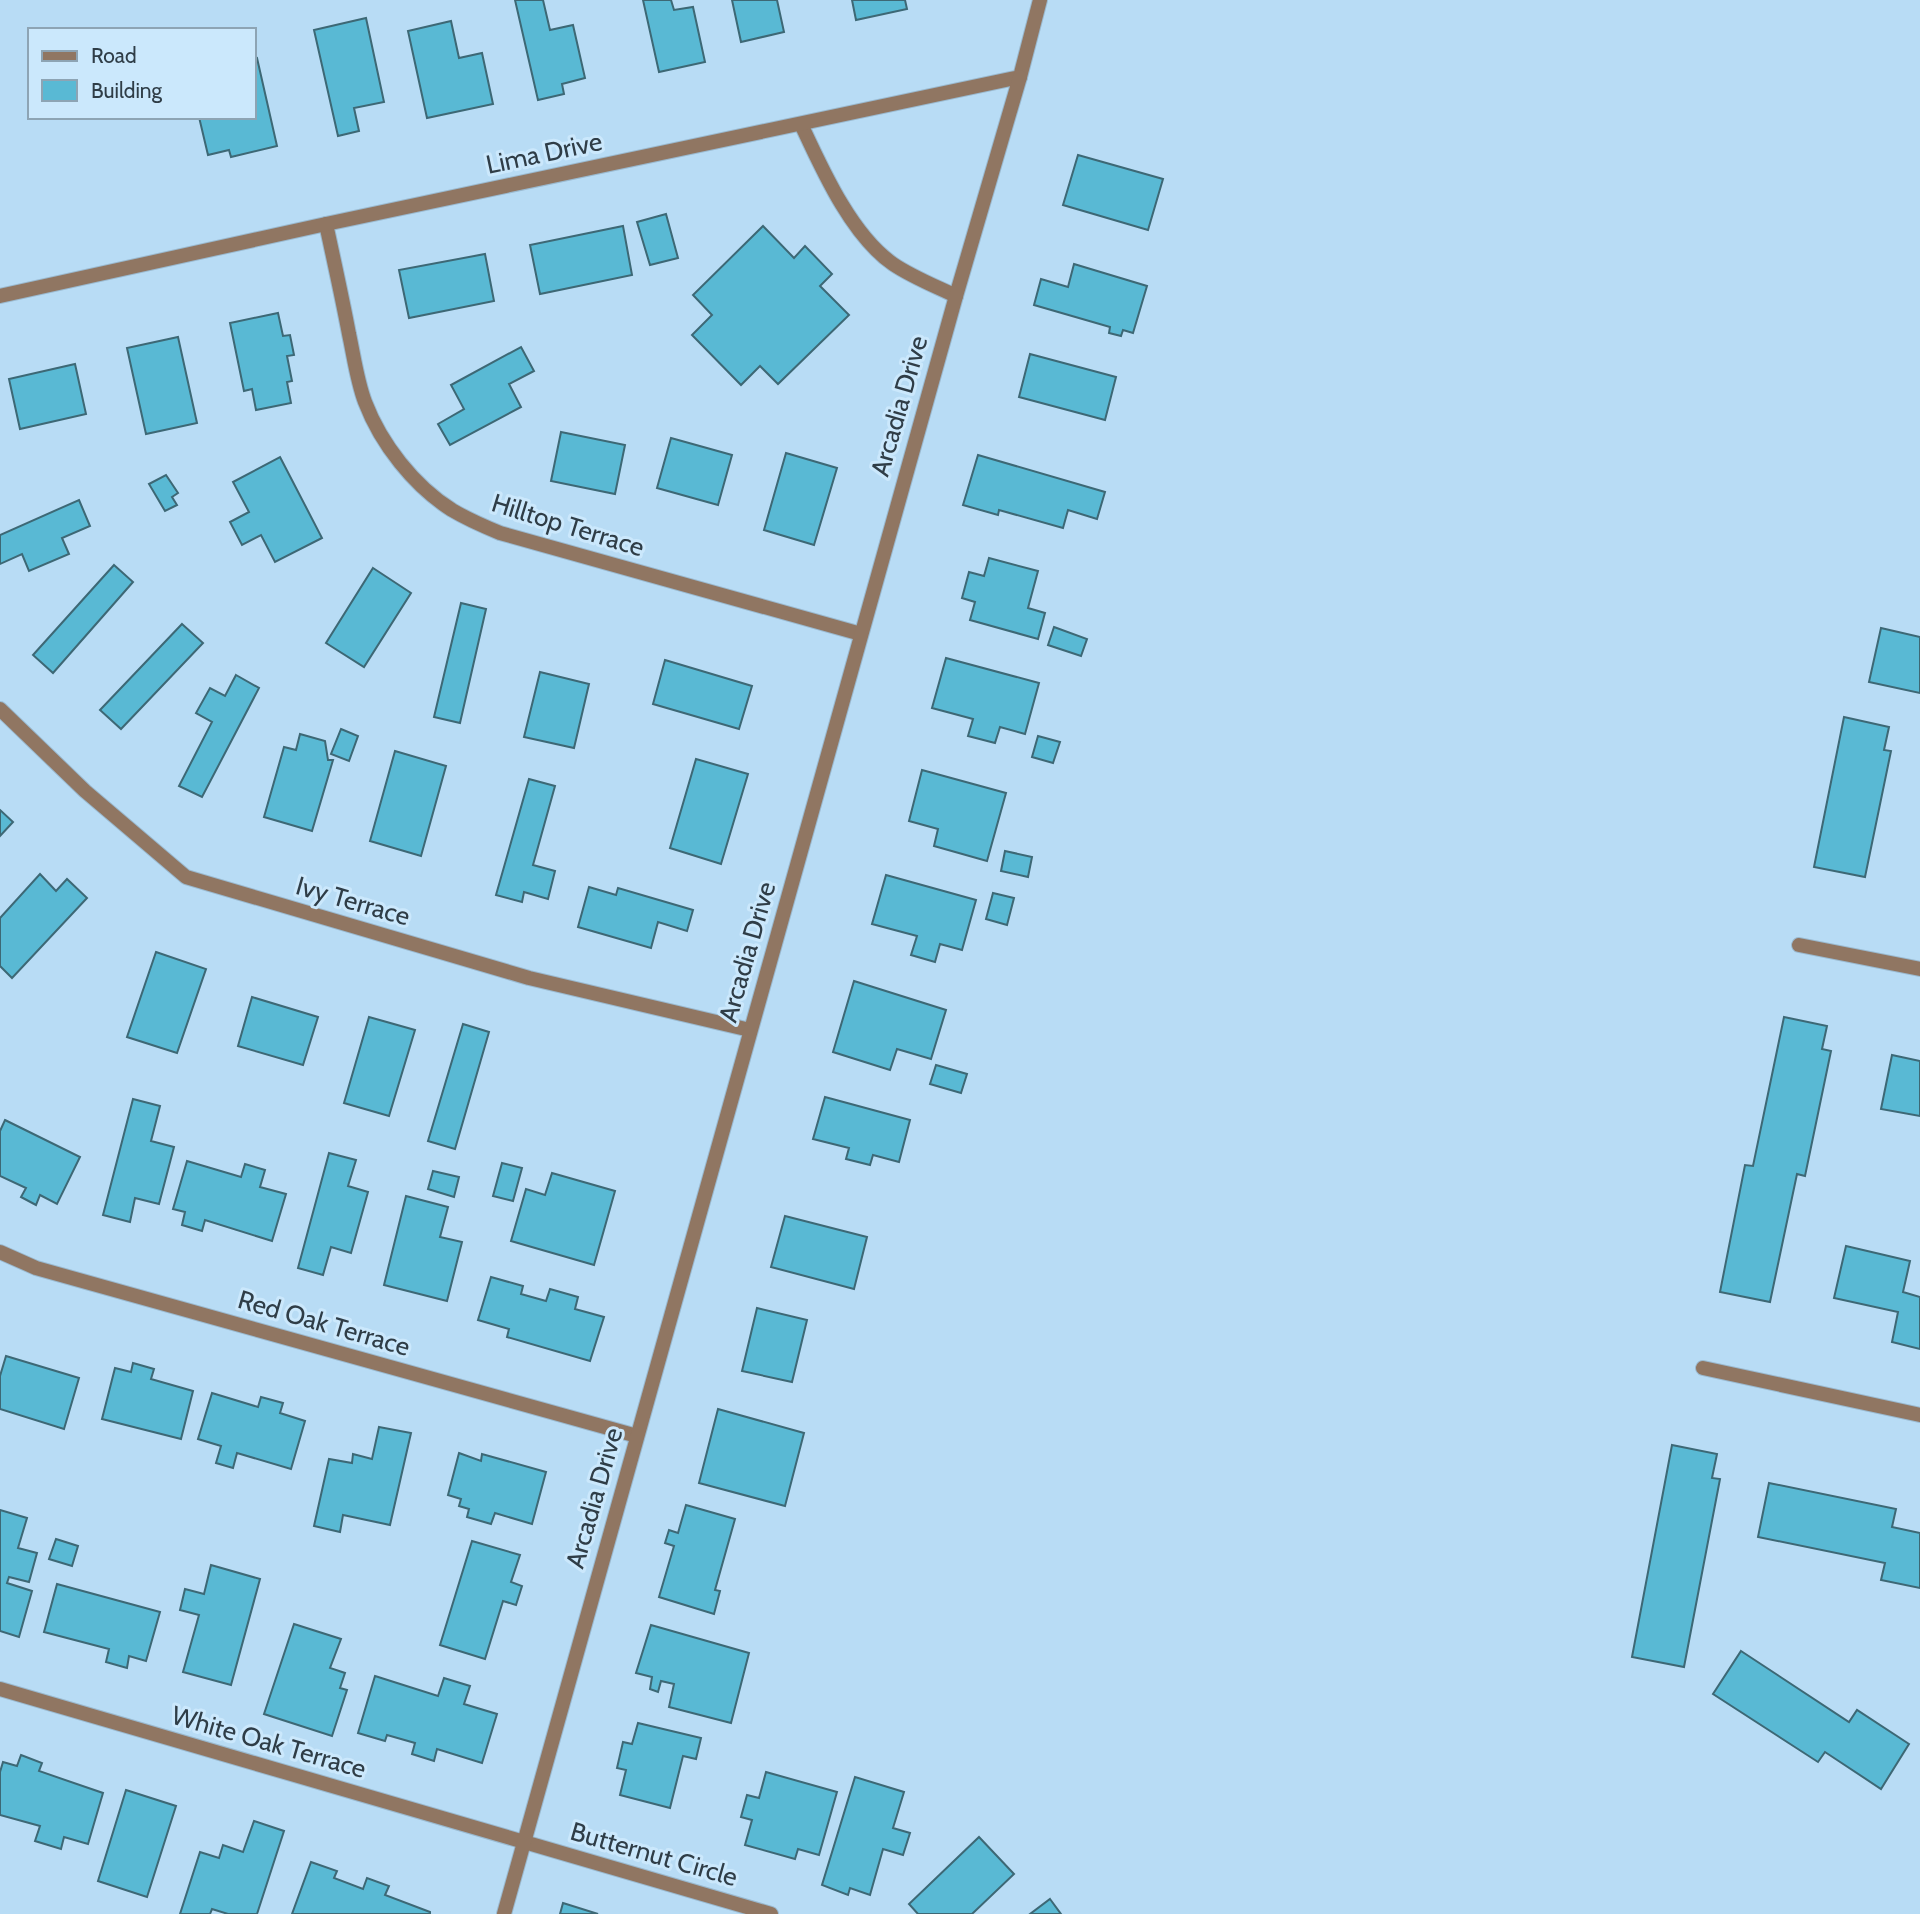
<svg xmlns="http://www.w3.org/2000/svg" width="1920" height="1914" viewBox="0 0 1920 1914" font-family="Cabin,sans-serif">
	<rect width="100%" height="100%" fill="#b8dcf5"/>
	<g fill="#59b9d4" stroke="#3d6875" stroke-width="2">
		<polygon points="515,0 543,0 550,30 573,25 585,78 562,84 564,94 538,100"/>
		<polygon points="643,0 671,0 674,10 693,7 705,62 659,72"/>
		<polygon points="732,0 777,0 784,32 741,42"/>
		<polygon points="852,0 905,0 907,9 856,20"/>
		<polygon points="366,18 384,102 354,108 359,131 338,136 314,30"/>
		<polygon points="451,21 459,58 482,53 493,104 427,118 408,31"/>
		<polygon points="257,58 277,146 231,157 229,150 208,155 199,117 254,117 254,59"/>
		<polygon points="1078,155 1163,179 1148,230 1063,205"/>
		<polygon points="666,214 678,258 650,265 637,222"/>
		<polygon points="623,226 632,275 540,294 530,245"/>
		<polygon points="763,226 794,258 805,246 832,274 820,286 849,315 778,384 760,366 741,385 692,335 712,315 693,295"/>
		<polygon points="485,254 494,301 409,318 399,270"/>
		<polygon points="1074,264 1147,286 1133,333 1123,330 1121,336 1109,333 1110,327 1034,305 1041,279 1068,287"/>
		<polygon points="278,313 283,336 290,335 294,355 287,356 292,381 287,382 291,403 256,410 252,389 244,391 230,323"/>
		<polygon points="178,337 197,423 146,434 127,348"/>
		<polygon points="521,347 534,371 509,384 521,407 450,445 438,424 464,409 451,385"/>
		<polygon points="1030,354 1116,377 1105,420 1019,397"/>
		<polygon points="75,364 86,414 20,429 9,379"/>
		<polygon points="561,432 625,445 615,494 551,481"/>
		<polygon points="671,438 732,455 718,505 657,488"/>
		<polygon points="786,453 837,468 814,545 764,530"/>
		<polygon points="978,455 1105,492 1097,519 1068,510 1063,528 999,510 998,515 963,505"/>
		<polygon points="280,457 322,538 275,562 261,535 242,545 230,522 249,512 233,482"/>
		<polygon points="166,475 178,493 172,497 177,505 165,511 149,484"/>
		<polygon points="79,500 90,526 62,538 69,554 29,571 22,554 0,564 0,535"/>
		<polygon points="989,558 1038,571 1028,608 1045,613 1038,639 970,620 975,602 962,598 969,572 984,576"/>
		<polygon points="114,565 133,582 53,673 33,655"/>
		<polygon points="373,568 411,593 364,667 326,643"/>
		<polygon points="461,603 486,609 460,723 434,717"/>
		<polygon points="182,624 203,643 121,729 100,710"/>
		<polygon points="1054,627 1087,639 1081,656 1048,645"/>
		<polygon points="1881,628 1920,637 1920,693 1869,682"/>
		<polygon points="946,658 1039,683 1025,734 1000,727 995,743 968,736 973,719 932,708"/>
		<polygon points="665,660 752,686 739,729 653,704"/>
		<polygon points="540,672 589,684 574,748 524,737"/>
		<polygon points="236,675 259,688 202,797 179,786 212,722 196,713 210,688 225,696"/>
		<polygon points="1844,717 1889,727 1884,750 1891,751 1865,877 1814,867"/>
		<polygon points="341,729 358,736 349,761 331,754"/>
		<polygon points="300,734 325,741 328,760 333,760 312,831 264,817 284,747 296,750"/>
		<polygon points="1038,736 1060,742 1053,763 1032,757"/>
		<polygon points="395,751 446,766 421,856 370,841"/>
		<polygon points="696,759 748,774 721,864 670,848"/>
		<polygon points="922,770 1006,793 987,861 934,846 938,829 909,821"/>
		<polygon points="529,779 555,786 533,865 555,871 548,899 524,892 522,902 496,895"/>
		<polygon points="0,810 13,822 0,836"/>
		<polygon points="1005,851 1032,857 1028,877 1001,871"/>
		<polygon points="40,874 56,891 67,879 87,898 12,978 0,966 0,918"/>
		<polygon points="886,875 976,900 962,950 940,944 935,962 911,955 917,936 872,924"/>
		<polygon points="589,887 616,895 618,888 693,910 687,931 658,922 651,948 578,927"/>
		<polygon points="993,893 1014,898 1007,925 986,919"/>
		<polygon points="156,952 206,969 177,1053 127,1037"/>
		<polygon points="854,981 946,1010 931,1059 897,1049 890,1070 833,1052"/>
		<polygon points="252,997 318,1017 303,1065 238,1046"/>
		<polygon points="369,1017 415,1030 389,1116 344,1103"/>
		<polygon points="1784,1017 1827,1026 1822,1049 1831,1051 1805,1176 1797,1174 1770,1302 1720,1292 1745,1165 1753,1166"/>
		<polygon points="463,1024 489,1032 455,1149 428,1141"/>
		<polygon points="1892,1055 1920,1061 1920,1116 1881,1109"/>
		<polygon points="936,1065 967,1074 961,1093 930,1084"/>
		<polygon points="825,1097 910,1120 899,1162 873,1155 870,1165 846,1159 849,1148 813,1139"/>
		<polygon points="133,1099 160,1106 151,1141 174,1147 159,1204 135,1198 130,1222 103,1215"/>
		<polygon points="5,1120 80,1157 57,1204 40,1195 36,1205 21,1197 26,1188 0,1176 0,1131"/>
		<polygon points="329,1153 356,1160 348,1186 368,1192 351,1253 331,1247 323,1275 298,1268"/>
		<polygon points="187,1161 241,1177 245,1164 265,1170 260,1187 286,1194 272,1241 205,1220 202,1231 182,1225 185,1212 173,1209"/>
		<polygon points="502,1163 522,1168 513,1201 493,1196"/>
		<polygon points="433,1171 459,1177 454,1197 428,1189"/>
		<polygon points="552,1173 615,1191 594,1265 511,1241 526,1189 545,1195"/>
		<polygon points="406,1196 448,1207 440,1237 462,1242 447,1301 384,1285"/>
		<polygon points="785,1216 867,1237 854,1289 771,1267"/>
		<polygon points="1846,1246 1910,1261 1903,1292 1920,1297 1920,1349 1892,1342 1898,1312 1834,1298"/>
		<polygon points="491,1277 523,1286 521,1294 546,1301 550,1289 578,1297 575,1309 604,1317 590,1361 507,1337 509,1329 478,1320"/>
		<polygon points="757,1308 807,1320 792,1382 742,1371"/>
		<polygon points="6,1356 79,1378 64,1429 0,1409 0,1376"/>
		<polygon points="133,1363 154,1369 151,1379 193,1391 181,1439 102,1419 115,1368 131,1372"/>
		<polygon points="212,1393 258,1407 261,1397 283,1403 280,1413 305,1421 291,1469 237,1453 233,1468 216,1463 221,1446 198,1439"/>
		<polygon points="718,1409 804,1433 785,1506 699,1483"/>
		<polygon points="379,1427 411,1433 390,1525 343,1515 340,1532 314,1526 329,1459 352,1463 353,1454 372,1459"/>
		<polygon points="1672,1445 1717,1454 1712,1478 1720,1479 1684,1667 1632,1657"/>
		<polygon points="459,1453 481,1461 482,1454 546,1472 532,1524 495,1513 491,1524 467,1517 469,1509 459,1506 461,1499 448,1495"/>
		<polygon points="1769,1483 1896,1509 1892,1527 1920,1533 1920,1588 1881,1580 1885,1563 1758,1537"/>
		<polygon points="686,1505 735,1519 715,1590 720,1591 714,1614 659,1597 674,1546 665,1543 669,1530 678,1533"/>
		<polygon points="0,1510 27,1518 18,1548 37,1553 29,1582 9,1577 7,1583 32,1591 19,1637 0,1631"/>
		<polygon points="56,1539 78,1546 72,1566 49,1559"/>
		<polygon points="472,1541 520,1555 511,1582 522,1586 516,1605 503,1601 485,1659 440,1645"/>
		<polygon points="211,1565 260,1579 231,1685 183,1672 199,1615 180,1610 185,1589 204,1594"/>
		<polygon points="57,1584 160,1612 146,1661 129,1656 127,1668 106,1662 109,1649 44,1632"/>
		<polygon points="294,1624 341,1639 330,1668 345,1673 340,1688 347,1690 332,1736 264,1714"/>
		<polygon points="651,1625 749,1653 731,1723 669,1707 674,1684 661,1681 658,1692 650,1689 652,1677 636,1673"/>
		<polygon points="1741,1651 1849,1722 1857,1710 1909,1744 1881,1789 1825,1752 1818,1762 1713,1694"/>
		<polygon points="375,1676 438,1696 444,1678 470,1686 464,1704 497,1714 482,1763 437,1749 434,1761 412,1754 415,1743 387,1735 385,1741 358,1733"/>
		<polygon points="638,1723 701,1738 696,1759 683,1756 670,1808 620,1795 626,1770 617,1768 623,1742 632,1744"/>
		<polygon points="21,1755 42,1763 39,1771 103,1793 88,1844 64,1837 61,1849 35,1841 40,1826 0,1815 0,1772 3,1762 17,1766"/>
		<polygon points="766,1772 837,1792 819,1855 798,1849 795,1859 745,1845 752,1820 741,1817 747,1795 759,1798"/>
		<polygon points="855,1777 904,1792 893,1828 910,1833 903,1855 883,1849 870,1895 850,1888 848,1895 822,1885"/>
		<polygon points="126,1790 176,1806 147,1897 98,1881"/>
		<polygon points="254,1821 284,1831 257,1914 228,1914 212,1909 210,1914 180,1914 200,1852 219,1858 223,1845 243,1852"/>
		<polygon points="979,1837 1014,1874 972,1914 918,1914 909,1904"/>
		<polygon points="311,1862 337,1871 334,1878 363,1889 367,1878 389,1886 385,1895 430,1912 430,1914 292,1914"/>
		<polygon points="1050,1899 1061,1914 1030,1914"/>
		<polygon points="563,1903 598,1914 560,1914"/>
	</g>
	<g fill="none" stroke-linecap="round" stroke-linejoin="round">
		<g stroke="#9ab9cf" stroke-width="16">
			<g id="lane">
				<path d="M801,124C822,169 851,235 893,264C912,277 935,286 956,296"/>
				<polyline points="1799,945 1920,969"/>
				<polyline points="1703,1368 1920,1415"/>
			</g>
		</g>
		<g stroke="#9ab9cf" stroke-width="16">
			<g id="street">
				<path d="M326,224C334,261 342,297 349,334C354,357 357,381 365,402C381,444 414,486 452,510C467,519 483,526 500,533L861,634"/>
				<polyline points="0,296 326,224 1020,77 1040,0"/>
				<polyline points="0,709 85,791 186,877 529,978 750,1030"/>
				<polyline points="0,1252 36,1268 637,1436"/>
				<polyline points="0,1689 771,1914"/>
				<polyline points="504,1914 956,296 1020,77"/>
			</g>
		</g>
		<use href="#lane" stroke="#907662" stroke-width="14"/>
		<use href="#street" stroke="#907662" stroke-width="14"/>
	</g>
	<g text-anchor="middle" stroke-width="6" stroke-linejoin="round" paint-order="stroke">
		<g font-size="26" fill="#2f3d47" stroke="#cbe8fc">
			<text transform="translate(544 153) rotate(-12)" y="9">Lima Drive</text>
			<text transform="translate(899 406) rotate(-74)" y="9">Arcadia Drive</text>
			<text transform="translate(568 525) rotate(17)" y="9">Hilltop Terrace</text>
			<text transform="translate(353 901) rotate(16)" y="9">Ivy Terrace</text>
			<text transform="translate(747 952) rotate(-74)" y="9">Arcadia Drive</text>
			<text transform="translate(324 1323) rotate(16)" y="9">Red Oak Terrace</text>
			<text transform="translate(594 1498) rotate(-74)" y="9">Arcadia Drive</text>
			<text transform="translate(269 1742) rotate(16)" y="9">White Oak Terrace</text>
			<text transform="translate(654 1854) rotate(16)" y="9">Butternut Circle</text>
		</g>
	</g>
	<rect x="28" y="28" width="228" height="91" fill="#cbe8fc" stroke="#8da4b4" stroke-width="2"/>
	<rect x="42" y="51" width="35" height="10" fill="#907662" stroke="#8da4b4" stroke-width="2"/>
	<text x="91" y="63" font-size="21" fill="#2f3d47">Road</text>
	<rect x="42" y="80" width="35" height="21" fill="#59b9d4" stroke="#8da4b4" stroke-width="2"/>
	<text x="91" y="98" font-size="21" fill="#2f3d47">Building</text>
</svg>
